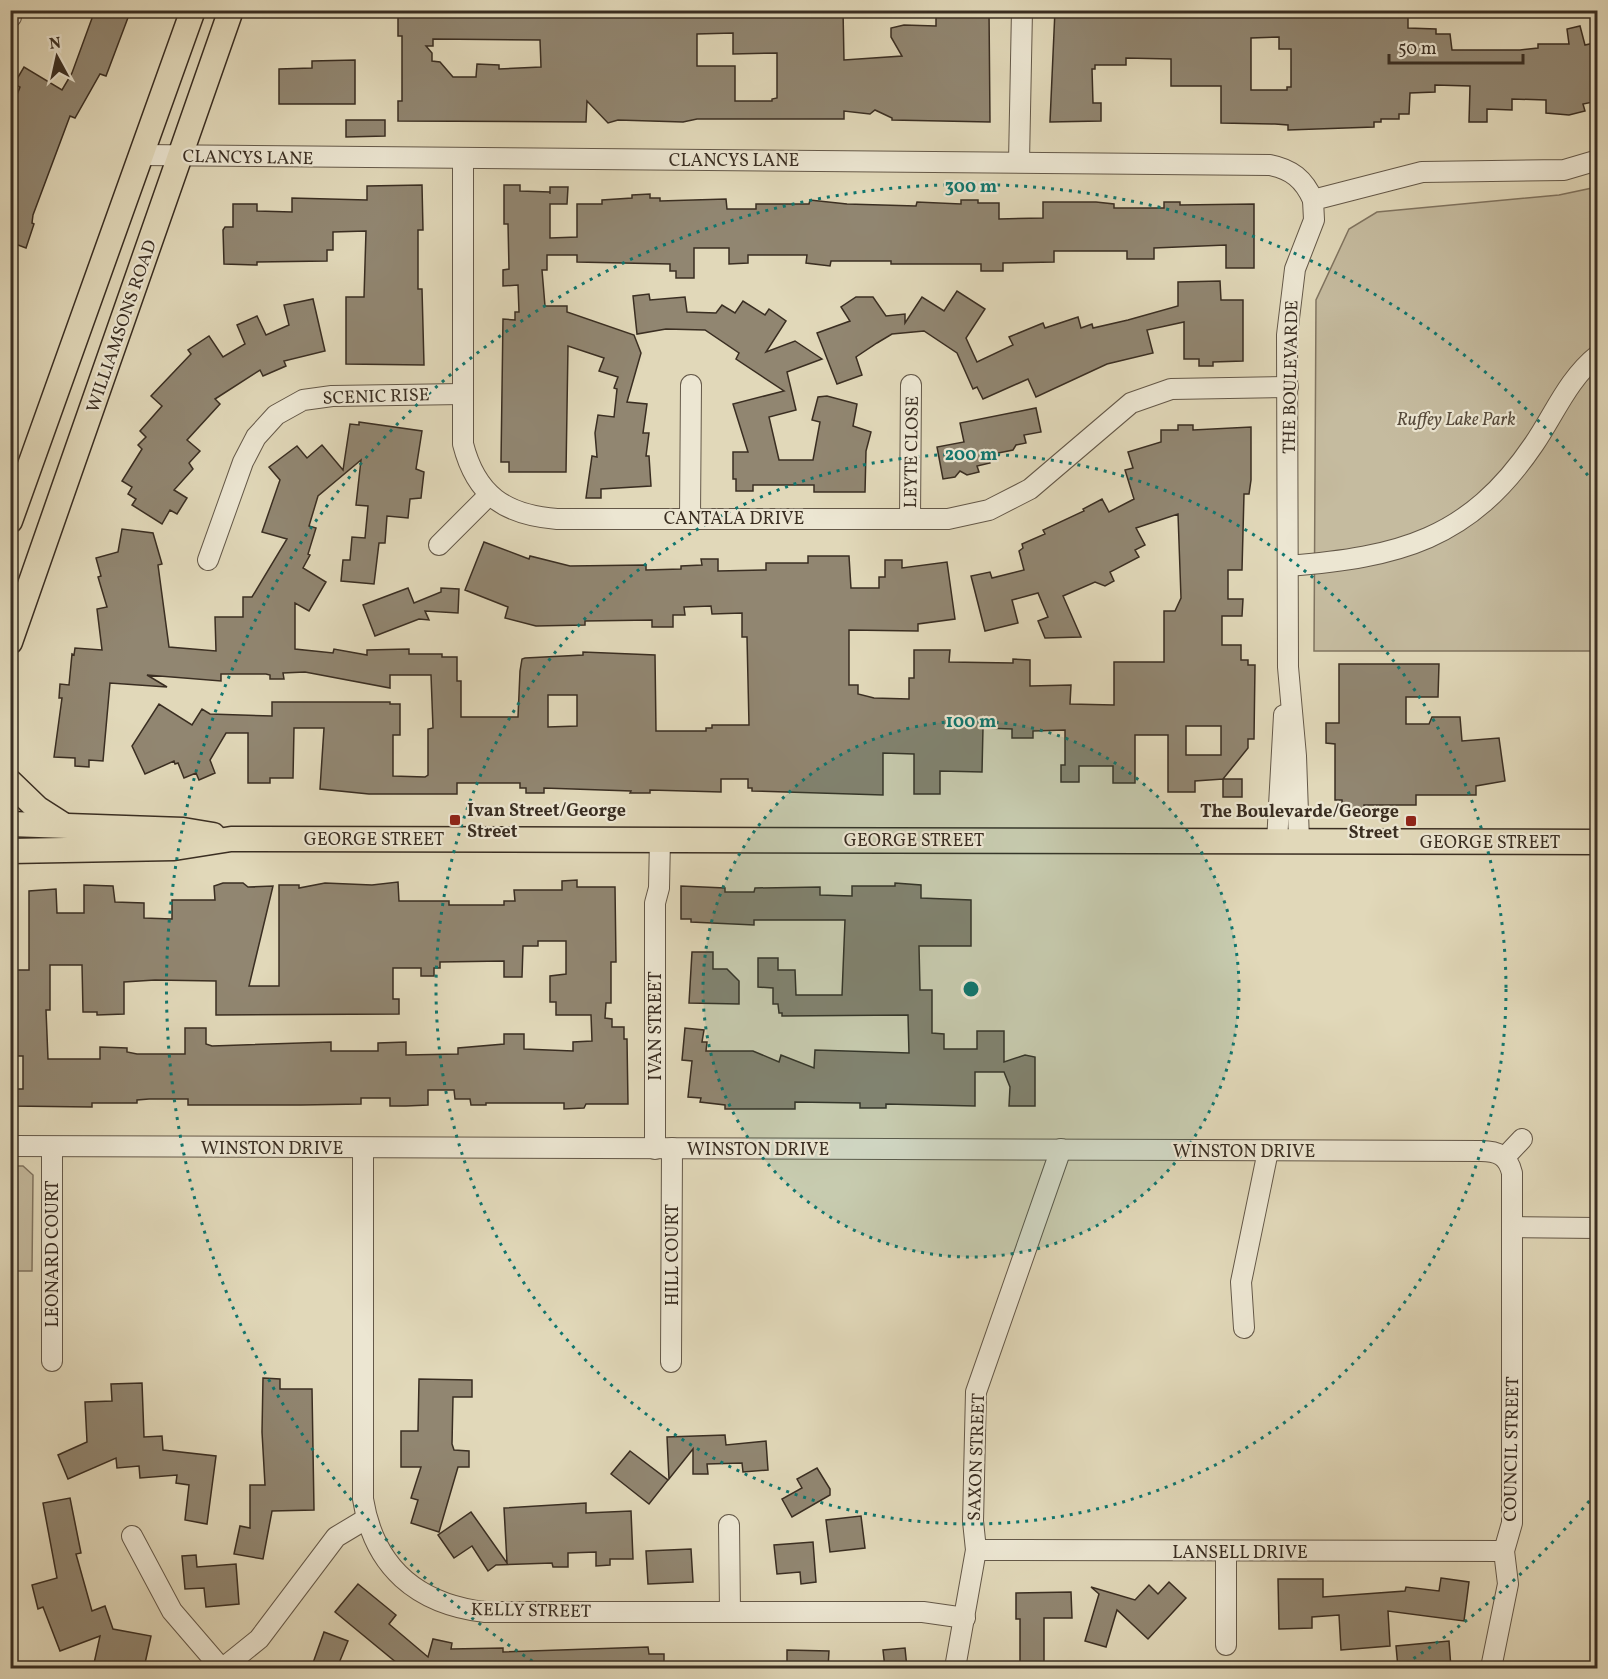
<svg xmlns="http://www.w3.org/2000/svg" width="1608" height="1679" viewBox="0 0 1608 1679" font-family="Vollkorn,serif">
	<rect width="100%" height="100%" fill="#e1d8b9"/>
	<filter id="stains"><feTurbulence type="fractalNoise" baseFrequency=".00333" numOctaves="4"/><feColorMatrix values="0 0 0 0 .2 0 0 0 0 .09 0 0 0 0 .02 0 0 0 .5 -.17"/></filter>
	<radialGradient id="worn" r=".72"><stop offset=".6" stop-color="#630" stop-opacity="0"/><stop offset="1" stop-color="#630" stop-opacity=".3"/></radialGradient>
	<g fill="#c5bb9f" stroke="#807460" stroke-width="1.5">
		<polygon points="1597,187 1597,651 1314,651 1316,300 1349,229 1377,212 1559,195"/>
		<polygon points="11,1166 23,1166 33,1175 32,1271 11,1271"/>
	</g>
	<g fill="#918671" stroke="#3a2e22" stroke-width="1.5" fill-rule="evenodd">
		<polygon points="95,10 116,10 129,15 106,76 100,74 75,118 70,116 33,215 32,223 34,224 26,248 10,242 10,112 20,87 14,84 24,67 62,90 72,73"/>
		<path d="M398,10H843L844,60L902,56L891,37V28L904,25L936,26V10H989L990,122L892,120V118L875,110L870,114L844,111V119H697L683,122L618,120L608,123L587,101L586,122L398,121V101H402V36H398ZM733,33V54L777,53V98L772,99V101H735V66H697V34ZM433,39L540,40L541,67L499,69V65L477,64L476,77H453L440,62L432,61V53L426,46H433Z"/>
		<path d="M1055,10L1157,11V16H1224V10H1408V28L1436,29V34H1450L1452,50H1520L1538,48V44H1569L1567,29L1580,26L1585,45L1598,42V101L1583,104L1585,111L1569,115L1546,113V100L1512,99V110L1487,109V122H1469L1470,86L1435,85V92L1410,93L1409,114H1399V119H1381V122H1374V127L1288,130V125L1275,124L1221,123V86H1171V59L1126,58V65H1095V69H1092L1093,103H1101V121L1050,122ZM1279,37V49H1291V87H1287V90H1251V38Z"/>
		<polygon points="355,60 355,104 279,104 279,69 312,68 312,61"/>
		<polygon points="346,120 385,120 385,136 346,137"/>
		<polygon points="422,185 423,230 418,230 418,289 422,289 424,365 346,364 346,297 364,297 366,231 333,232 333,250 327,250 327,261 257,262 257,265 224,264 223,230 225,227 233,227 233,204 257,204 257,211 292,212 292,198 367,200 367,186"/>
		<polygon points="504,185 520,185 520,191 550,192 550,194 550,187 568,187 567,204 550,204 550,238 577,237 577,204 602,204 602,200 632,198 632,195 650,194 650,198 660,198 660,201 726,199 727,209 756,209 756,204 809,204 810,200 847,204 916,206 917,202 961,204 961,200 978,200 978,203 999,203 999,219 1043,218 1043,202 1096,202 1114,204 1114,208 1164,208 1164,202 1180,202 1180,205 1254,204 1254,268 1226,268 1226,245 1154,248 1154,259 1127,259 1127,251 1054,251 1054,262 1003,263 1003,271 981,271 981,264 891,264 891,261 831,261 830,266 806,263 807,255 748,255 748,263 729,264 729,248 694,248 694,278 676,278 676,271 670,271 670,264 577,262 577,255 547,255 547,270 542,270 545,306 567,306 567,312 634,335 641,353 627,402 647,404 643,433 649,433 646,456 649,456 651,486 601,489 601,498 586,498 592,456 597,457 595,433 598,415 614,417 617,389 614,388 618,377 599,371 604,358 568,346 566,472 509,472 509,462 501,462 503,319 515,320 515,312 519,312 518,285 503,286 503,270 509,269 508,224 504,224"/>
		<polygon points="1220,281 1221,300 1243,300 1243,361 1213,362 1213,366 1199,366 1199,359 1184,359 1184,322 1147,330 1153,353 1107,364 1036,397 1028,379 983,399 977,387 973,389 957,353 924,331 892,334 877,343 856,357 862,375 837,384 817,333 850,321 841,307 856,297 873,297 886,316 905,314 905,323 922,297 944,311 957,291 985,309 966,338 977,362 1013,345 1009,337 1043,323 1045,328 1078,317 1081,328 1092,324 1093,328 1128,320 1178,306 1178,282"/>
		<polygon points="649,294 650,300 685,297 687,312 716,313 722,305 735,313 743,301 765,315 769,309 786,321 766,352 795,341 822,359 787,372 796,410 769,417 779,460 813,460 820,422 812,420 818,397 827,396 857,404 853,426 871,432 866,451 865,492 814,492 814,485 753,485 753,491 736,491 736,479 733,479 733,452 748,452 733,404 784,391 736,359 739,353 705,330 666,329 637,334 633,296"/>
		<polygon points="313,299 325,351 284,361 286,366 263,376 260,370 215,399 220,404 187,440 200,451 189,463 193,469 174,490 187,498 177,514 170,510 162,524 132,505 136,499 128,494 132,487 122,481 142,449 138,445 146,437 140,431 162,406 151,396 191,354 188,350 209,336 223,357 245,344 237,325 257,316 266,335 289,325 284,305"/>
		<polygon points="1036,408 1041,432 1024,435 1026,443 1016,445 1013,450 988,455 990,463 977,466 979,472 967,475 960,471 955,477 943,479 937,447 964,442 960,423"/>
		<path d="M359,422L422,431L416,469L424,472L421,498L410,499L408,518L387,516L385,543H379L374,584L341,581L343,560H350L352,537L365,538L368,506L356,505L361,460L318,496L309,526L316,528L308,554L310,555L303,568L326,582L309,611L295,603V649L333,653L334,649L367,655V650L409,649V654H442V657H457V681H461V717H518L520,671L522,659L525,658L583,655V652L655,655L656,731H706V728H712V725H749L747,637H742V613L712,614L711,606L684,607L685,615H673V627H652V620L585,621V625L536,626L505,618L508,607L465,590L484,542L529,559L530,556L570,566L646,565V570L681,569V566L702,565L701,559H718V571L766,570V563H808V556H849L851,588H879V577H885V560H902V568L947,562L955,619L918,624V631L849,630V685H858V694L874,698L909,699V678H914V650H950L949,662L1013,663V659L1030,660V686L1071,685L1070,704L1114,705V662H1164V611H1175L1181,598L1178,514L1136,528L1145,545L1135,550L1139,557L1110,572L1114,581L1105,586L1095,582L1063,596L1081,637L1045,638L1038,621L1048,617L1038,593L1012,600L1018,623L985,631L971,576L990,572L992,578L1024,570L1019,551L1023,548L1022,544L1045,534L1043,530L1084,511L1083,509L1102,499L1109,512L1134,499L1125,470L1133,468L1128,452L1161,442V430H1178V425H1193V430L1251,427V480L1249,494H1244L1242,570H1228V599H1243L1242,616H1222V645H1241V660H1248V665H1255L1254,739H1248V748L1223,779H1242V797H1223V779L1195,781V792H1168V735H1135V783H1113V766H1079V782H1061V765H1065V730L1033,731V738H1012V729L983,728L982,772L940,771V794H914V754L883,753V795L752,791V788H748V779H721V792L650,790V793H630L631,791L544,788V793H526V788H520V783H457V794H369L320,789L324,728H294L293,778H270V783H248V733H226L210,760L215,773L199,780L196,773L184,778L178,763L175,764L174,761L145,774L132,746L159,704L192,725L202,709L210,714L272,716V702H390V704H400V735H393V776L425,777L428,775V729L433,728L431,675H390V688L305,672L283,673L284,679H270V675L266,674H221V681L147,675L167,687L110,683L103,761L89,760V767L75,766V758L54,757L62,698H59L60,684L69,685L72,654L74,655L75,648L102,650L97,609L107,607L98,577L101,576L96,558L118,552L122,529L153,533L162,564L158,565L169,647L216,651L215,617H243V597H252L287,539L262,532L280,480L269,467L297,446L307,458L322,445L343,470L350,424L359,425ZM548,695H577V726L548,727ZM1186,726H1221V755H1186Z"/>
		<polygon points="408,588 414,603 441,592 441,588 459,589 458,613 425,611 429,620 419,619 375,636 363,605"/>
		<polygon points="1339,664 1439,664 1438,697 1406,697 1406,724 1429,724 1432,717 1460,717 1462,741 1499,738 1505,781 1476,786 1476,795 1416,795 1416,805 1364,805 1364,808 1342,808 1342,800 1335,800 1335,744 1326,743 1326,723 1339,723"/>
		<path d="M577,880V887H615L616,962H611V1003H606L605,1018L612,1019V1027H624V1039H627L628,1104H586L584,1108L564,1109V1103H486V1105H471L470,1099H455L454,1090H428V1105L406,1106H390V1098H361V1104L301,1105H188V1099H149L137,1100V1103H92V1107L10,1106V1089H23V1056H10V970H29V891L56,889L57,913H84V885L113,886L115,902L144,903V918L172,919V900H215L214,886L223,883H243L248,887L273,886L249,986H279V885H299V888L325,883L372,885L398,882L399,901H449V905H504V901H515L514,890H562V881ZM538,941H566V974L550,976V1002H556V1015H591L592,1041L573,1042V1051L524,1049V1034H504V1044L458,1048V1054L406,1055V1042L378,1043V1051H331V1042L212,1046L206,1044V1028H185V1054H137L127,1052V1048L100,1047V1059H48L46,1010H50V965H82L83,1012H97V1015L124,1014V982L155,980L216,981V1015L399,1014V999H393V968H421V976H434V968H440V962L504,961V977H522L523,946H538Z"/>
		<polygon points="895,883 921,885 921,898 971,900 971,946 919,946 920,990 932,990 932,1033 944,1034 944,1049 977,1049 977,1031 1004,1031 1004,1062 1025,1055 1035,1057 1035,1106 1009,1106 1010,1087 1004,1072 975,1072 975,1106 886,1104 886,1108 860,1108 860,1103 795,1102 795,1109 725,1109 725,1105 700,1102 701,1098 688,1097 692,1061 682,1060 685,1028 704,1030 702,1042 707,1042 706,1051 753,1051 779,1062 781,1055 814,1068 815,1050 909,1053 908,1015 782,1016 782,1013 779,1013 778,1004 773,1004 773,988 758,987 758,958 778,958 778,970 795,970 796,995 842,995 845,920 754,920 754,925 691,922 691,919 681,919 681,886 725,888 725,892 754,892 755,888 820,887 820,895 852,896 852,886 895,886"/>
		<polygon points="692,952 713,952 713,969 727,969 739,981 739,1004 689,1003"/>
		<polygon points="263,1378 280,1379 280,1389 312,1389 314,1510 272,1511 263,1559 234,1554 240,1526 250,1528 250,1485 265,1485 262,1432"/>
		<polygon points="419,1379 472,1380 472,1397 453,1397 452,1444 454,1450 469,1451 469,1467 458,1467 439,1532 411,1523 418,1500 411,1498 421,1467 401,1467 401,1431 418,1431"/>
		<polygon points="142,1383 144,1437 162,1436 163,1450 216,1456 207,1524 185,1520 189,1485 176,1483 177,1475 140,1478 139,1466 117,1468 116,1458 68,1479 58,1455 87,1442 85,1402 112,1401 111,1384"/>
		<polygon points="725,1435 726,1445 766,1441 768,1470 743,1472 742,1463 707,1464 708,1474 693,1474 693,1449 669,1479 667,1437"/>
		<polygon points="630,1451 668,1480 649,1504 611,1474"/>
		<polygon points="817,1468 830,1489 830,1495 792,1517 782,1499 802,1488 797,1479"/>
		<polygon points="70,1498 81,1553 76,1554 92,1611 105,1606 113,1629 151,1636 144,1668 93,1668 100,1636 60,1651 43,1607 38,1609 32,1585 57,1578 43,1503"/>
		<polygon points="586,1503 586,1513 631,1511 633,1559 610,1559 610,1565 596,1566 596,1552 568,1553 568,1567 553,1567 552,1563 496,1565 488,1571 472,1546 454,1558 438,1535 471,1512 507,1563 504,1508"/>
		<polygon points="861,1516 865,1548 830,1552 826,1520"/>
		<polygon points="813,1542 816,1582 801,1584 800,1572 777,1574 774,1545"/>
		<polygon points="691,1549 693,1582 648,1584 646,1551"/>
		<polygon points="196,1555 197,1567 236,1564 239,1604 206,1607 204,1588 185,1589 182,1556"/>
		<polygon points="1441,1578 1469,1582 1464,1621 1388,1611 1390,1646 1341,1650 1339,1615 1312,1617 1312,1628 1279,1629 1278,1579 1323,1579 1323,1597 1405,1591 1406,1587 1439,1591"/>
		<polygon points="1169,1582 1186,1598 1148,1639 1117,1610 1106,1647 1085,1641 1099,1594 1091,1587 1135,1600 1149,1585 1158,1594"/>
		<polygon points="358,1584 396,1615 389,1624 428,1657 433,1639 452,1643 451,1649 503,1648 503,1652 648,1647 649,1654 664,1654 664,1668 403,1668 335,1612"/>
		<polygon points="1071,1592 1072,1618 1044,1618 1044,1666 1020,1666 1020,1619 1016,1619 1016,1593"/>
		<polygon points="324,1632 348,1641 337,1668 313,1663"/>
		<polygon points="1449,1641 1451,1668 1398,1668 1396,1646"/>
		<polygon points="905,1648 907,1668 885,1668 883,1650"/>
		<polygon points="787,1650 829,1651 828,1668 787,1668"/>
	</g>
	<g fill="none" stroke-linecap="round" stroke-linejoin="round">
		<g stroke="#645848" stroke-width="22">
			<g id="minor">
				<polyline points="10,17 11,17"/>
				<path d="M140,155L1270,165C1291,169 1304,179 1313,200"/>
				<path d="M463,159V444C476,495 505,515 557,519H948L989,510L1030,489L1131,403L1171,389L1288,387"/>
				<polyline points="1019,162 1022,10"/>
				<polyline points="690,517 691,385"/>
				<polyline points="910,519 911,385"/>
				<polyline points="439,545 489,495"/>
				<polyline points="208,560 243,462 256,437 276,415 303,400 332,396 462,394"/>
				<path d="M1288,566C1399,557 1469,540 1534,444C1555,413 1568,379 1598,355"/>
				<polyline points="1299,841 1296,756 1288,667 1287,335 1295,269 1314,220 1313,200 1422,172 1564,170 1598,160"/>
				<polyline points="1277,842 1284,715"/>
				<path d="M10,1146L1481,1151C1498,1151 1508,1156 1512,1173V1523L1504,1551L1508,1584L1491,1668"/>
				<path d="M363,1148V1499C374,1567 417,1604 485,1612H923L965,1618"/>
				<polyline points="655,1149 655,903 659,888 660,839"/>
				<polyline points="1505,1157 1522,1139"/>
				<polyline points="1513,1227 1598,1228"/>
				<polyline points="1244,1328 1241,1282 1268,1151"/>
				<polyline points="52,1361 52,1147"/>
				<polyline points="671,1362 672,1148"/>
				<polyline points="729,1525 730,1611"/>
				<polyline points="132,1536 172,1611 221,1668"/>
				<polyline points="976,1550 1504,1551"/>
				<polyline points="1226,1645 1226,1552"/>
				<polyline points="223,1668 259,1639 336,1537 366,1519"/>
				<polyline points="955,1668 976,1550 973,1521 976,1392 1061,1149"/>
			</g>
		</g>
		<g stroke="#3a2e22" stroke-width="27">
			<g id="major">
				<polyline points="10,521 193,10"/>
				<polyline points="10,642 231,10"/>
				<polyline points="10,782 37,808 62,824"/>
				<polyline points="10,824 183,830 213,835"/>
				<polyline points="10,851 174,848 231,839 1598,842"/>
			</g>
		</g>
		<use href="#minor" stroke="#ece6d2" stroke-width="20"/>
		<use href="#major" stroke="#e1d8b9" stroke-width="24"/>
	</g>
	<circle cx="971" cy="989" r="268" fill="#0f766e" fill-opacity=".12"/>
	<g fill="none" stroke="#0f766e" stroke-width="3" stroke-dasharray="3 6">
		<circle cx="971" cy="989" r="268"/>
		<circle cx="971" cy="989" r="535"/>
		<path d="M1595 1494A803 803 0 0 1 1402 1666M540 1666A803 803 0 1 1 1595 484"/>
	</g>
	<g fill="#8f2418" stroke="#ece6d2" stroke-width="2">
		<rect x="449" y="814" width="12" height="12" rx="3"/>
		<rect x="1405" y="815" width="12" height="12" rx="3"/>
	</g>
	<g text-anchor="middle" stroke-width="4.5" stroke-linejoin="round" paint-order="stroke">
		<g font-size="18" fill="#3a2e22" stroke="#ece6d2">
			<text transform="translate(248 157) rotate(1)" y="6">CLANCYS LANE</text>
			<text x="734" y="166">CLANCYS LANE</text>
			<text transform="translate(121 326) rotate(-71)" y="6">WILLIAMSONS ROAD</text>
			<text transform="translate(1290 377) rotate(-89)" y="6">THE BOULEVARDE</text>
			<text transform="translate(376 396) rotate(-2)" y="6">SCENIC RISE</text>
			<text transform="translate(911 452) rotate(-89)" y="6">LEYTE CLOSE</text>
			<text x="734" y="524">CANTALA DRIVE</text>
			<text x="374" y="845">GEORGE STREET</text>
			<text x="914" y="846">GEORGE STREET</text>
			<text x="1490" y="848">GEORGE STREET</text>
			<text transform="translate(655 1026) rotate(-90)" y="6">IVAN STREET</text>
			<text x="272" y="1154">WINSTON DRIVE</text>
			<text x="758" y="1155">WINSTON DRIVE</text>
			<text x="1244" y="1157">WINSTON DRIVE</text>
			<text transform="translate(52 1254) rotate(-90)" y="6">LEONARD COURT</text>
			<text transform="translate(672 1255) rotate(-90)" y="6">HILL COURT</text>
			<text transform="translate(1511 1449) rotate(-89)" y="6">COUNCIL STREET</text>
			<text transform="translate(976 1457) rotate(-88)" y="6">SAXON STREET</text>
			<text x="1240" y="1558">LANSELL DRIVE</text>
			<text transform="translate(531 1610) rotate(1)" y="6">KELLY STREET</text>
		</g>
		<g font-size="18" font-style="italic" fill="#564a3b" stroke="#ece6d2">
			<text x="1456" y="425">Ruffey Lake Park</text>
		</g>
		<g font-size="18" font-weight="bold" fill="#3a2e22" stroke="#ece6d2" text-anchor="start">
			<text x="467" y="816">Ivan Street/George<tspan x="467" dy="21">Street</tspan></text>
			<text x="1399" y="817" text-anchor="end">The Boulevarde/George<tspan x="1399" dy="21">Street</tspan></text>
		</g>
	</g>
	<circle cx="971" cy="989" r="9" fill="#0f766e" stroke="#ece6d2" stroke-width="3"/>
	<g font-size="18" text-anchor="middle" font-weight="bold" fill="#0f766e" stroke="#ece6d2" stroke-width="4.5" stroke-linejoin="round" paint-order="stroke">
		<text x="971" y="192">300 m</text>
		<text x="971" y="460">200 m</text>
		<text x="971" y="727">100 m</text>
	</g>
	<rect width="1608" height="1679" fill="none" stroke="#e1d8b9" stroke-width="36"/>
	<rect x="12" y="12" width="1584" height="1655" fill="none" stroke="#3a2e22" stroke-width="3"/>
	<rect x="18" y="18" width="1572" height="1643" fill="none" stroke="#3a2e22" stroke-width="1.5"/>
	<g transform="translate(57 57) rotate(352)" stroke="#ece6d2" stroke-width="4.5" paint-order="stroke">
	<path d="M0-4.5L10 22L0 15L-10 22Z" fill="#3a2e22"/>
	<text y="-9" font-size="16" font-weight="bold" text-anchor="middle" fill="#3a2e22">N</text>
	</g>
	<path d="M1389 54v9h134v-9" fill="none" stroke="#3a2e22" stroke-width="3"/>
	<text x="1398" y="54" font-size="18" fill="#3a2e22" stroke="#ece6d2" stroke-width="4.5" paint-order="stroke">50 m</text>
	<rect width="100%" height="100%" filter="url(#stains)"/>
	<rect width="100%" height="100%" fill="url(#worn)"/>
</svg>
